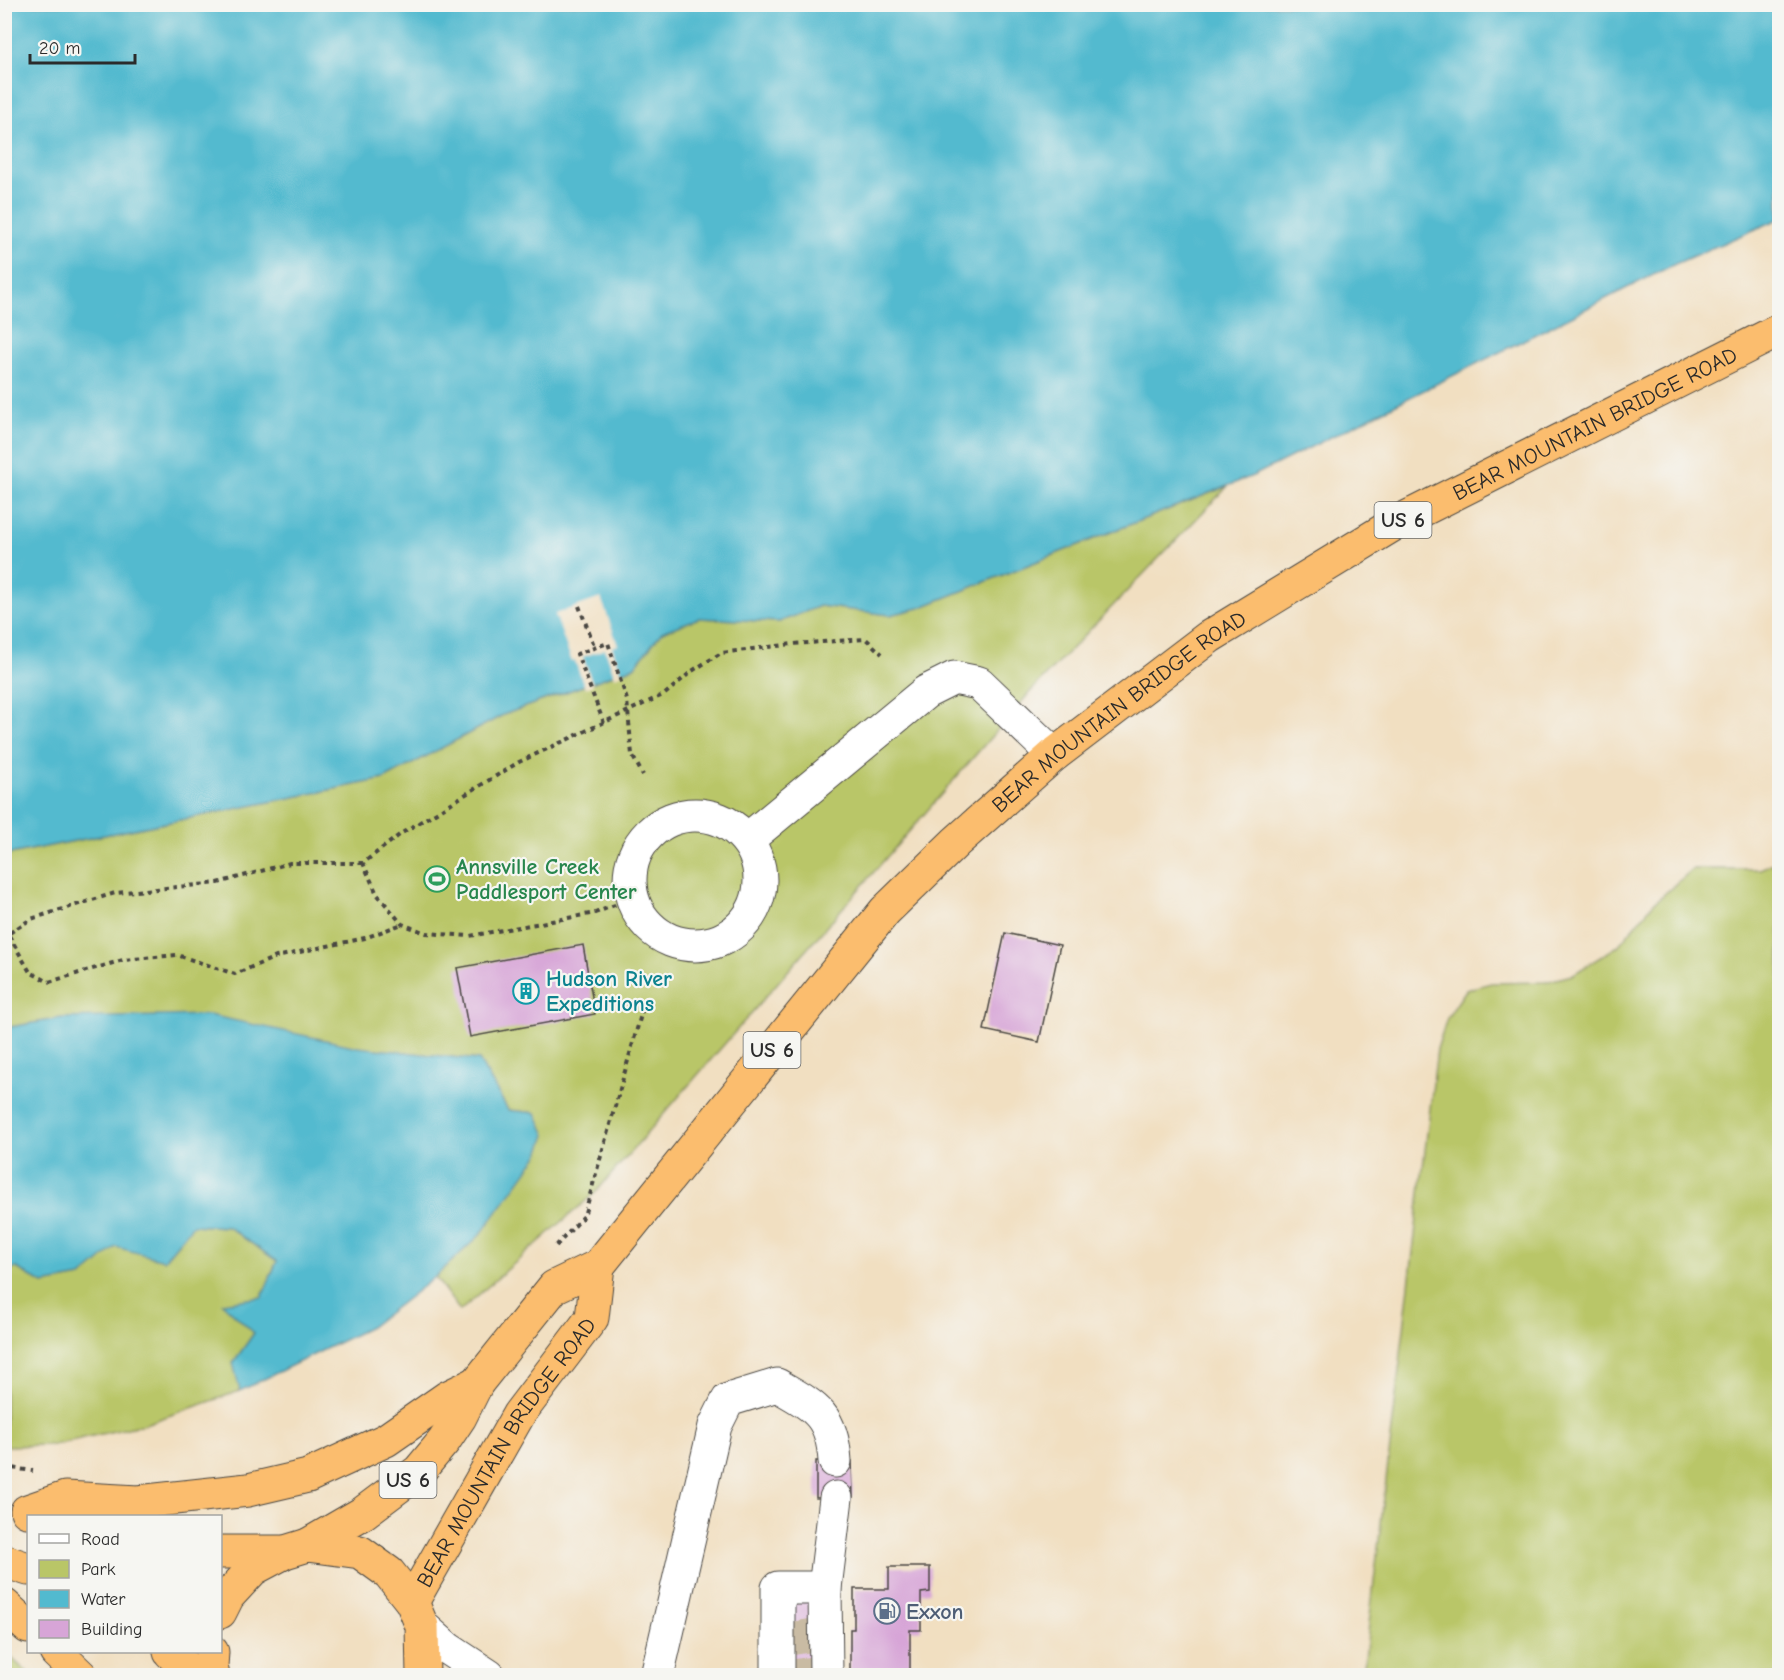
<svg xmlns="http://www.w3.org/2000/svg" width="1784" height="1680" viewBox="0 0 1784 1680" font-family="'Comic Neue',sans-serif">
	<rect width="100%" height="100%" fill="#f6f6f2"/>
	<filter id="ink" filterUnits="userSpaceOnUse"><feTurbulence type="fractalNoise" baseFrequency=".0167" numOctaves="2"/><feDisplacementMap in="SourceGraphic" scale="12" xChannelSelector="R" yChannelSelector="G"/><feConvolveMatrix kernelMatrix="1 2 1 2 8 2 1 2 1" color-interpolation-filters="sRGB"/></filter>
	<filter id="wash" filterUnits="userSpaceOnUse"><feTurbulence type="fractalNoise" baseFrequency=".008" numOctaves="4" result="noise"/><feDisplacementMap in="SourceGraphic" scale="24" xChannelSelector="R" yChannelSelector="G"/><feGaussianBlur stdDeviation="1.35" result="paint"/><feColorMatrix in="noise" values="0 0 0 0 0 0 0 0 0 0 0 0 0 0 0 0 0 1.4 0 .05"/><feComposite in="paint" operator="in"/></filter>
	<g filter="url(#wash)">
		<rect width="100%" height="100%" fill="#f1dfc1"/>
		<g fill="#b9c667" stroke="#727849" stroke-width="1.5">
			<polygon points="1228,486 1032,690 596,1192 460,1311 435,1277 481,1234 536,1113 508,1110 479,1060 62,1018 5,1028 5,855 384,779 503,715 634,667 662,632 699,618 779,622 820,606 890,615 919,608"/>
			<polygon points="1778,861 1780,861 1779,1675 1363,1675 1437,1049 1447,1018 1466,990 1491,983 1545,982 1572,975 1618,946 1654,903 1693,869 1760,869"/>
			<polygon points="193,1225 228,1227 277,1261 262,1297 254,1333 234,1363 240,1391 145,1424 53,1445 5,1446 5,1270 17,1268 43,1284 81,1277 116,1246 164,1260"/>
			<polygon points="5,1652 30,1675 5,1675"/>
		</g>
		<g fill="#52bacf" stroke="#3e727d" stroke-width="1.5">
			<polygon points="5,5 1779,5 1779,219 1675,264 1255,475 919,608 890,615 820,606 779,622 699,618 662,632 634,667 503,715 384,779 5,855"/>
			<polygon points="209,1015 358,1047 479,1060 508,1110 536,1113 546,1135 539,1154 481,1234 435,1277 370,1327 240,1391 233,1363 254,1333 222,1303 262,1297 277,1261 228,1227 193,1225 164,1260 116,1247 81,1277 43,1284 17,1268 5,1270 5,1028 62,1018"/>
		</g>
		<polygon fill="#f1dfc1" points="601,598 618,645 612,647 622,674 615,677 605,649 583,657 593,685 585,688 575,661 572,662 555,614"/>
		<g id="blocks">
			<g fill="#d7a5d7">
				<polygon points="1005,933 1060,945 1039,1042 984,1030"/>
				<polygon points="583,945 595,1014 470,1037 457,968"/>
				<polygon points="816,1461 852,1461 853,1497 816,1498"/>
				<polygon points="889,1567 930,1567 930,1592 921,1593 921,1630 910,1630 910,1676 850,1676 850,1629 854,1629 854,1589 889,1589"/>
				<rect x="784" y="1596" width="35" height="80"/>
			</g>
		</g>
	</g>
	<g filter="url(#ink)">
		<use href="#blocks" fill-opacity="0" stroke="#494642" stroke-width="1.5"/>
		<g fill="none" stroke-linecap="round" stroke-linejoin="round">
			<g stroke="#c9bba3" stroke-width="33" stroke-dasharray="33 16" stroke-linecap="butt">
				<polyline points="784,1640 819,1634"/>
				<polyline points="793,1676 819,1672"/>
			</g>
			<g stroke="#494642" stroke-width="35">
				<g id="minor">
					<circle cx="695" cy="880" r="65"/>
					<polyline points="747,840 926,692 954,678 979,683 1054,755"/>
					<polyline points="422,1626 448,1649 489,1676"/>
					<path d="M657,1676L715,1426L728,1400L777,1385C815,1407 832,1414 835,1461"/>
					<polyline points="778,1676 778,1588 825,1588"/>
					<polyline points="826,1676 825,1588 836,1498"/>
				</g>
			</g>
			<g stroke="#494642" stroke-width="35">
				<g id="highway">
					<polyline points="27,1511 65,1498 138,1502 248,1490 308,1476 386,1440 448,1397 477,1383"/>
					<path id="s1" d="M308,1545L363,1513L419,1471L444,1441L460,1417L477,1383L554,1287L598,1266L885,911L956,842L1054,755L1209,637L1396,523L1780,330"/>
					<polyline points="220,1552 280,1552"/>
					<polyline points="4,1561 28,1569"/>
					<path id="s2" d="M412,1602L519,1414L592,1318L598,1266"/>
					<polyline points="4,1605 28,1627"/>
					<polyline points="220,1612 228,1596 253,1569 285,1552 308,1545 360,1552 389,1573 412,1602 422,1626 423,1676"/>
					<polyline points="56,1652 81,1676"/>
					<polyline points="170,1652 194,1676"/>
					<polyline points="212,1652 211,1666 213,1676"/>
				</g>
			</g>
			<g stroke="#494642" stroke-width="4" stroke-dasharray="4.5 4.5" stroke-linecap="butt">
				<polyline points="579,606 595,648"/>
				<polyline points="604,723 577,654 608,643 627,700 632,755 643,775"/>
				<polyline points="363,863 290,863 218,883 115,893 31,919 8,934 30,972 49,982 123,960 177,955 235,974 276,957 365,938 402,924"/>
				<polyline points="632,898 595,913 470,936 426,933 402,924 377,894 363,863 402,833 519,762 665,694 692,671 721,653 793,644 866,639 882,654"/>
				<polyline points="556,1246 584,1216 646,997"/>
				<polyline points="4,1467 33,1471"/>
			</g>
			<use href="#minor" stroke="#fff" stroke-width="33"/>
			<use href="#highway" stroke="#fbbd6e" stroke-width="33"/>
		</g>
	</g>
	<defs>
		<g id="stadium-ring" transform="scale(1.35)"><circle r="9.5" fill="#f6f6f2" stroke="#2e9e5b" stroke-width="1.5"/><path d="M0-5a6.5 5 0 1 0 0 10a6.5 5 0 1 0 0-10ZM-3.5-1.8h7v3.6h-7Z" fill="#2e9e5b"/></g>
		<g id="building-ring" transform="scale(1.35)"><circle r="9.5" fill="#f6f6f2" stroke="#0f9aa8" stroke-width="1.5"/><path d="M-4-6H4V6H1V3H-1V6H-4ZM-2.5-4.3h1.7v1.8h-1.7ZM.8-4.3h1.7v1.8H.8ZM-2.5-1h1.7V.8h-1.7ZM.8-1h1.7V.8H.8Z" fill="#0f9aa8"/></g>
		<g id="fuel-ring" transform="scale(1.35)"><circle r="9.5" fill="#f6f6f2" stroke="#5c6f8a" stroke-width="1.5"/><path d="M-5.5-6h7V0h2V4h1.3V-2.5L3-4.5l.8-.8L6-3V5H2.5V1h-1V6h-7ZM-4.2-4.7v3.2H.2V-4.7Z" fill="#5c6f8a"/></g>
	</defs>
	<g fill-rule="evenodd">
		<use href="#stadium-ring" x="437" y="879"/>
		<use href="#building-ring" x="526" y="991"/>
		<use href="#fuel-ring" x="887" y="1611"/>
	</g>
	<g text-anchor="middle" stroke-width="4.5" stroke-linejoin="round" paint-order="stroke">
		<g fill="#f6f6f2" stroke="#686867" stroke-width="1.5">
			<rect x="1374.5" y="502" width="57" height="36" rx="4.5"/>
			<rect x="743.5" y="1032" width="57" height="36" rx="4.5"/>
			<rect x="379.5" y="1462" width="57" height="36" rx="4.5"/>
		</g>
		<g font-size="21" font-weight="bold" fill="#2b2b2b">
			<text x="1403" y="527">US 6</text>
			<text x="772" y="1057">US 6</text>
			<text x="408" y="1487">US 6</text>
		</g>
		<g font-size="22" fill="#2b2b2b" stroke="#f6f6f2">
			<text dy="8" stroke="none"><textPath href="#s1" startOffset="1734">BEAR MOUNTAIN BRIDGE ROAD</textPath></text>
			<text dy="8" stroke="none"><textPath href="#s1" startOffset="1176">BEAR MOUNTAIN BRIDGE ROAD</textPath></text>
			<text dy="8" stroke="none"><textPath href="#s2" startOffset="177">BEAR MOUNTAIN BRIDGE ROAD</textPath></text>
		</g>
		<g font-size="22" font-weight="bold" fill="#27864d" stroke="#f6f6f2" text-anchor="start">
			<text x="456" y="874">Annsville Creek<tspan x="456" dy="25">Paddlesport Center</tspan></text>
		</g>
		<g font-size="22" font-weight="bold" fill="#0d838f" stroke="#f6f6f2" text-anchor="start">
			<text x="546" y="986">Hudson River<tspan x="546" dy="25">Expeditions</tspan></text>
		</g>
		<g font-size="22" font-weight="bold" fill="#4e5e75" stroke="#f6f6f2" text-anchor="start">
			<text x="906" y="1619">Exxon</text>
		</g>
	</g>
	<rect width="1784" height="1680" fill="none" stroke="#f6f6f2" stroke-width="24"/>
	<rect x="27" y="1515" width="195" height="138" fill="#f6f6f2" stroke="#a5a5a2" stroke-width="1.5"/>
	<rect x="39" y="1534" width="30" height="9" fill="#ffffff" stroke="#a5a5a2" stroke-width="1.5"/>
	<text x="81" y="1545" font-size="18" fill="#2b2b2b">Road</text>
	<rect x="39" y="1560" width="30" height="18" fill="#b9c667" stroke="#a5a5a2" stroke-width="1.5"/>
	<text x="81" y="1575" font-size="18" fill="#2b2b2b">Park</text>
	<rect x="39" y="1590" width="30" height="18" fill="#52bacf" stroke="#a5a5a2" stroke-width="1.5"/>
	<text x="81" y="1605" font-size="18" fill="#2b2b2b">Water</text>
	<rect x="39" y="1620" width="30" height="18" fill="#d7a5d7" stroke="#a5a5a2" stroke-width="1.5"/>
	<text x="81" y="1635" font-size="18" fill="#2b2b2b">Building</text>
	<path d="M30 54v9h105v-9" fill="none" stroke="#2b2b2b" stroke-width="3"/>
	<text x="39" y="54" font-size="18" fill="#2b2b2b" stroke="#f6f6f2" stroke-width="4.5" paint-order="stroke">20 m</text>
</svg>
